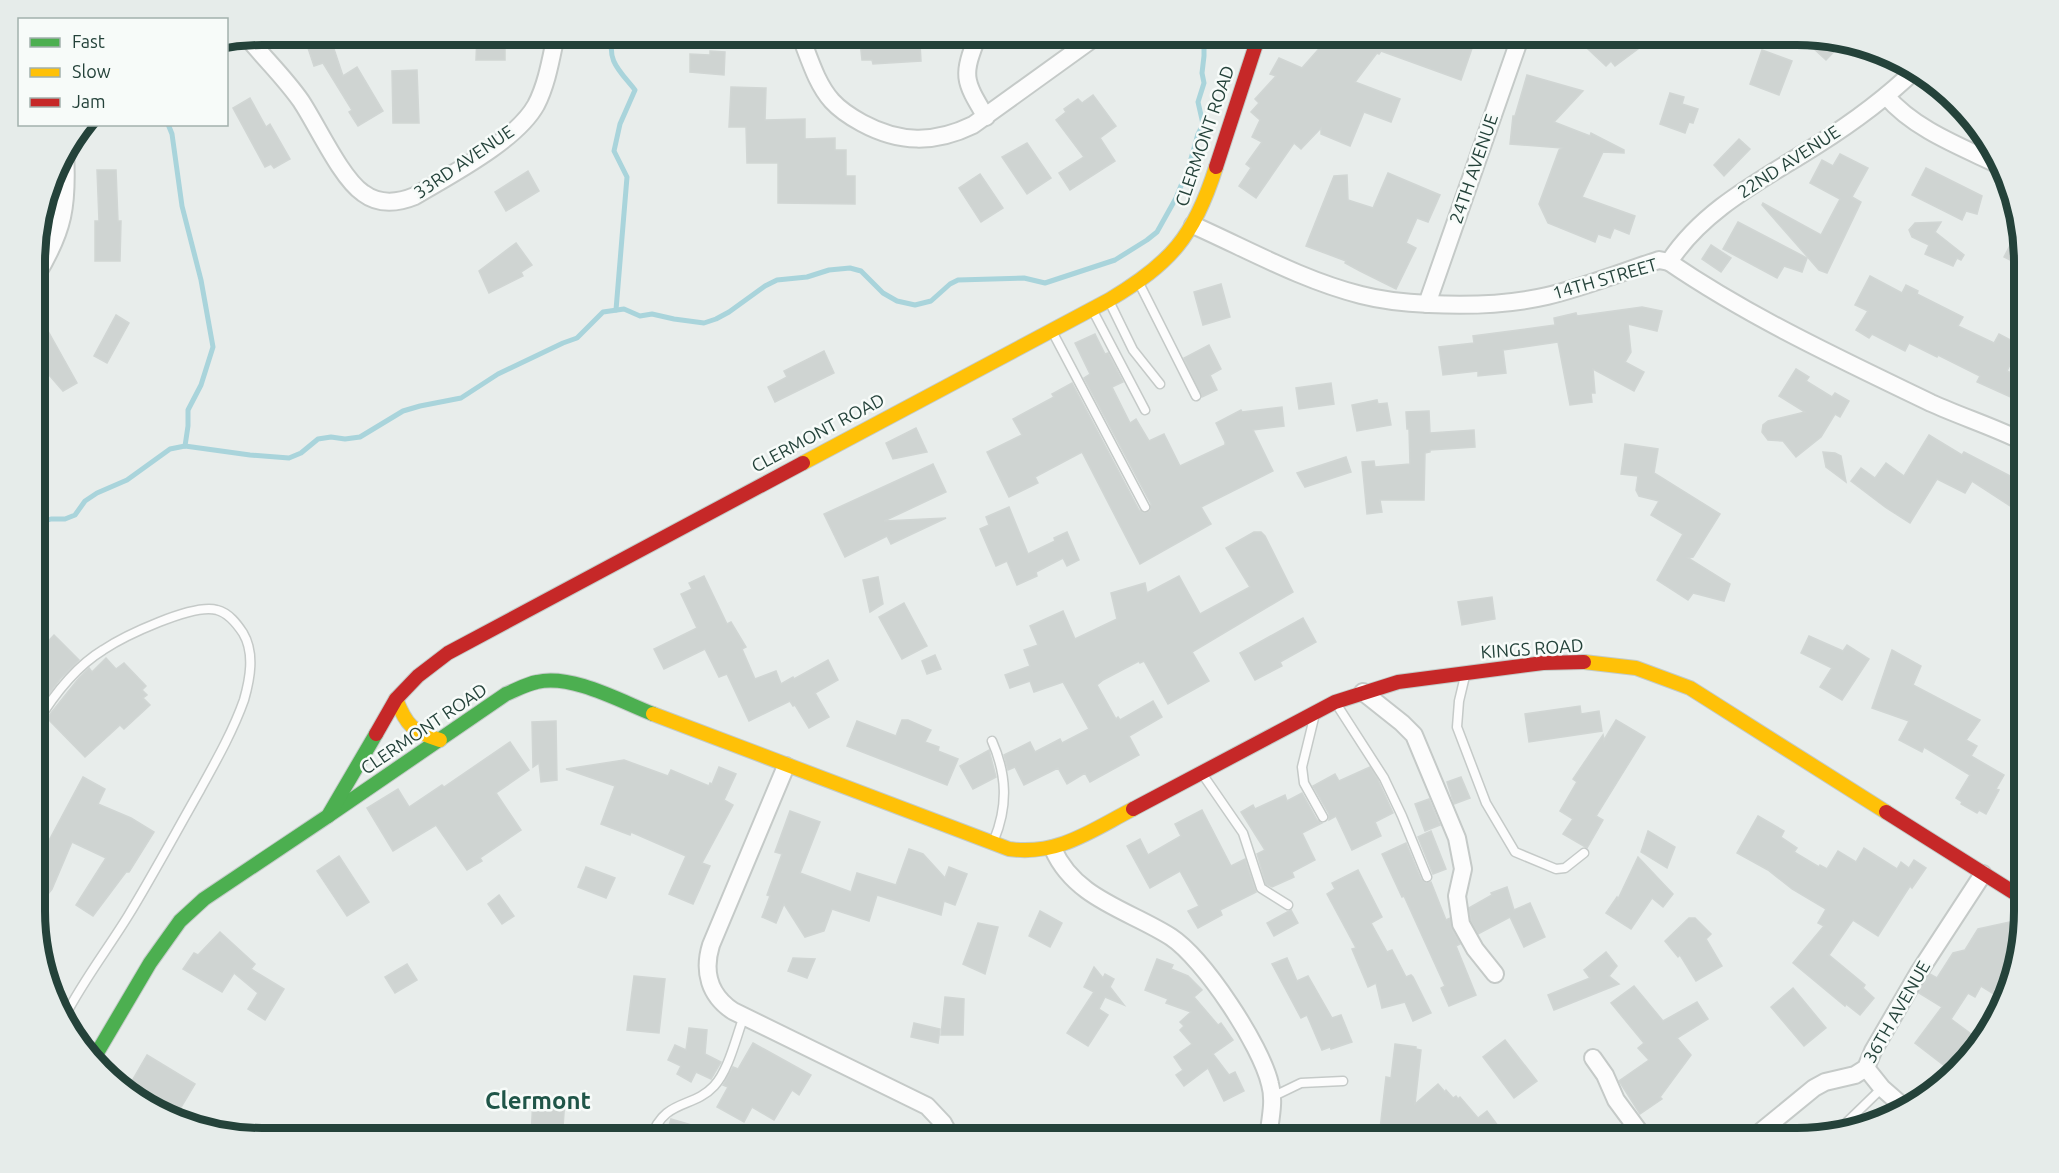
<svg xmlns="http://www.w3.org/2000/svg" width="2059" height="1173" viewBox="0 0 2059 1173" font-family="Ubuntu,sans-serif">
	<rect width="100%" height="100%" fill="#e8edeb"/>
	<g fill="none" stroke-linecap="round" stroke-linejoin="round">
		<g stroke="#a9d4db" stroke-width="5">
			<path d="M614,35C605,60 620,71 635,90L620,124L614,151L627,177L616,310"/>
			<polyline points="168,124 172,134 182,206 201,280 213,347 201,385 188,410 188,426 185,446"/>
			<polyline points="36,524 51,519 65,519 75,515 85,501 97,493 127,480 170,449 185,446 250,455 289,458 301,453 318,439 331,437 345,439 360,437 403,411 420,406 461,398 498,374 563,343 577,338 603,312 624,309 640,316 652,314 674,319 704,323 716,319 729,312 765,286 777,280 807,277 829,270 850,268 861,271 883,293 897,301 915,305 931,301 950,284 958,280 1024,278 1045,283 1115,260 1147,240 1157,232 1176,198 1189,166 1198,134 1203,124 1198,102 1204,83 1202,73 1204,56 1204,35"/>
		</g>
	</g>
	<g fill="#cfd4d2" stroke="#d1d6d4" stroke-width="1.5">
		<polygon points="477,34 505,34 505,60 476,60"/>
		<polygon points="1332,34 1477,34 1461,80 1381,51 1379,54 1377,53 1355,82 1400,99 1391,122 1364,112 1350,146 1321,134 1321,128 1301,149 1294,143 1256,198 1239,186 1251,168 1246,164 1262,142 1252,137 1260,120 1251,112 1259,103 1255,99 1276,76 1270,74 1279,58 1302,68"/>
		<polygon points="1572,34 1658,34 1615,66 1611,61 1606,66"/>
		<polygon points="1821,38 1844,41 1826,60 1812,47"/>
		<polygon points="331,40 343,76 357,67 383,111 358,126 349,112 352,110 323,63 314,66 308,48"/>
		<polygon points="884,40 885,45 920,44 921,61 873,64 872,60 862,60 860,42"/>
		<polygon points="1762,50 1792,61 1779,95 1750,84"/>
		<polygon points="710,51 725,52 724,75 690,72 690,54 710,55"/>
		<polygon points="417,70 419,123 393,123 392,71"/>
		<polygon points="1527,75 1583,91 1554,122 1590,136 1591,133 1624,150 1624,153 1603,152 1582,197 1635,216 1629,234 1614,228 1610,238 1598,234 1595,242 1548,223 1539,204 1559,150 1562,148 1510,144 1513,116 1515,116"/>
		<polygon points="731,87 766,88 765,120 805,119 805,139 835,138 835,150 846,150 846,176 855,176 855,204 778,203 778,163 747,163 746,127 729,127"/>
		<polygon points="1670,93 1684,97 1682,104 1698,109 1693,123 1689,122 1685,133 1660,124"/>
		<polygon points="1093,95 1116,126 1100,138 1115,161 1070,190 1059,173 1084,157 1056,120 1066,112 1064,109 1078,99 1082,103"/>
		<polygon points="250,98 266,127 270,124 290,159 274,168 271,164 265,167 233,108"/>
		<polygon points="1739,139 1750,149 1724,176 1714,165"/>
		<polygon points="1027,143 1051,178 1027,194 1002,157"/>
		<polygon points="1840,154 1868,168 1852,197 1861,202 1827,273 1819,270 1762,205 1763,203 1821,235 1840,199 1810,183 1822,160 1833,166"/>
		<polygon points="1926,168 1982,196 1977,214 1966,211 1962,220 1912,195"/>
		<polygon points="97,170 116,170 118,221 121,221 120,261 95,261 95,221 99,221"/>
		<polygon points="528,171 539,191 506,211 495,192"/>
		<polygon points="1388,173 1440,195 1428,222 1417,218 1406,243 1416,248 1396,289 1360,271 1345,263 1346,261 1306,246 1334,176 1347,175 1348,200 1373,208"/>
		<polygon points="980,174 1003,208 981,222 959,188"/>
		<polygon points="1738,222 1807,258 1802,272 1784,266 1777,278 1723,249"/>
		<polygon points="1941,222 1935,232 1964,255 1961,260 1957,258 1953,266 1925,254 1929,245 1912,237 1909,230 1915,223"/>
		<polygon points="2020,226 2024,246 2024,267 2004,257"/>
		<polygon points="516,243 532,265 521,272 523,276 489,293 479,271"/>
		<polygon points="1711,245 1731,258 1721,272 1702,259"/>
		<polygon points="1870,276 1902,293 1906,285 1918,291 1917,294 1963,317 1958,326 1994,343 1999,334 2020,345 2007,371 2024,379 2024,403 1977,382 1980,376 1938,355 1937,357 1909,343 1905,351 1872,334 1869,338 1856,330 1868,311 1855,305"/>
		<polygon points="1221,284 1230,317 1203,325 1194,292"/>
		<polygon points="1642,307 1662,311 1657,331 1628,324 1631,352 1625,362 1644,372 1634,391 1593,369 1595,393 1591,393 1592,402 1570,405 1558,342 1503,350 1506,373 1478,376 1478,371 1443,375 1439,347 1474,343 1473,336 1555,325 1554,318 1576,313 1577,316"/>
		<polygon points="116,315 129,323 107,363 94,356"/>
		<polygon points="48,331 77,383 63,391 36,360 36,340"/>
		<polygon points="1095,334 1105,354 1108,353 1123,382 1112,387 1130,423 1136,419 1149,441 1164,434 1180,466 1225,445 1225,442 1216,423 1241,410 1242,412 1282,407 1284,426 1253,430 1273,471 1201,507 1211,524 1140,564 1082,452 1035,477 1038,483 1009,497 987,452 1022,435 1013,419 1054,397 1052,394 1072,383 1139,510 1144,513 1150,511 1151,504 1084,378 1090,374 1075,343"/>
		<polygon points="1209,345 1221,369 1210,375 1217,390 1202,397 1184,358"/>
		<polygon points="824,351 834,373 775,402 768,387 787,377 784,371"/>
		<polygon points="1796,369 1809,377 1806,381 1832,397 1835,393 1849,401 1840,417 1835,414 1821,437 1796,457 1783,441 1768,440 1762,432 1763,425 1768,421 1805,412 1779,396"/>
		<polygon points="1331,383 1334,404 1299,409 1296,388"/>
		<polygon points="1377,400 1378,404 1387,403 1391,425 1357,431 1352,405"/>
		<polygon points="1429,411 1430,433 1474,430 1475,447 1430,450 1430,452 1425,453 1424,500 1380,500 1382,512 1367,514 1362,462 1374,461 1375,467 1410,464 1409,429 1407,429 1406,412"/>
		<polygon points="916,428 927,452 893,459 886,443"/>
		<polygon points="1929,435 1962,455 1964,452 2012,477 2014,474 2024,480 2024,515 1972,481 1965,493 1937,479 1910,523 1885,507 1851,481 1861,468 1875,478 1886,463 1904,476"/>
		<polygon points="1625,444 1658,449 1654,473 1720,514 1693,557 1688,558 1730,584 1724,601 1693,593 1688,600 1657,580 1683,534 1651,515 1659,501 1639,496 1636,490 1638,476 1621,474"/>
		<polygon points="1823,452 1835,453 1841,456 1846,482 1826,467"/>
		<polygon points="1346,457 1351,472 1305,487 1297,473"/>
		<polygon points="933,464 946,492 884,521 946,518 891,544 887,536 845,557 824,514"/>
		<polygon points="1009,507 1028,554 1055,541 1054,538 1067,532 1079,560 1067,566 1063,558 1036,572 1037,576 1017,585 1007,561 996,566 980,529 989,525 986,517"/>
		<polygon points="1254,532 1261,532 1265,536 1293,592 1192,652 1209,681 1168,704 1144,661 1140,663 1139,661 1103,680 1097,685 1116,719 1118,717 1120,720 1153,701 1162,717 1129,736 1139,755 1090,782 1085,773 1067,784 1058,768 1024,785 1015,767 1008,770 1004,755 1030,742 1035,752 1060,739 1062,743 1089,729 1063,682 1034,692 1030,681 1010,688 1005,675 1030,666 1024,650 1038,645 1030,626 1063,611 1075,639 1117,619 1111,593 1145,583 1147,593 1179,576 1200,614 1250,587 1226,548"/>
		<polygon points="704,576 727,624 731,622 746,647 742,649 755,679 776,671 781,684 793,677 794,679 828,660 838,680 815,693 829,717 809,728 795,705 793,706 790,701 749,721 727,674 719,677 705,649 664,669 654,649 697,628 681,594 692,589 689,583"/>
		<polygon points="878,577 883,604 870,612 863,580"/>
		<polygon points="1492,597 1495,619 1462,625 1458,602"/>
		<polygon points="904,603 927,646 902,659 879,617"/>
		<polygon points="1303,618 1316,642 1280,662 1282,666 1255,680 1240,653"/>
		<polygon points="54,635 79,660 60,679 38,708 36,706 36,654"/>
		<polygon points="1809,636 1843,651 1847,645 1869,659 1842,700 1820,687 1832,668 1801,653"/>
		<polygon points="1892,650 1921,666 1913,685 1980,720 1966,740 1977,746 1971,756 2004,775 1996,789 1999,790 1986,814 1979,810 1977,813 1961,804 1962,802 1956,798 1970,775 1924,747 1922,752 1899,740 1909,721 1872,708"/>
		<polygon points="935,655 941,669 927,674 922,661"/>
		<polygon points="106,658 116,669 124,663 146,686 142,690 147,695 143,698 150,705 124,729 120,725 85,757 47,718 79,678 89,668 92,672"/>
		<polygon points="1580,706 1581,714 1599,711 1602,731 1529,742 1525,714"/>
		<polygon points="902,720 908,720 931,730 925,742 939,747 938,751 958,759 947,785 847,746 857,721 896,736"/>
		<polygon points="1616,720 1645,737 1596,816 1603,820 1587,848 1563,834 1573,819 1560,811 1577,782 1573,779 1603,735 1604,740"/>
		<polygon points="556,721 557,780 541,782 539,763 533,767 532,722"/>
		<polygon points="510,742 529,770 496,793 521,830 480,858 482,861 467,870 436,825 393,851 367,808 398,789 409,807 442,785 444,787"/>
		<polygon points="989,750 996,777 973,789 960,766"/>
		<polygon points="624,760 668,776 671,770 709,786 710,783 712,784 719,767 736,774 724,800 733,805 702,863 710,866 693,904 669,894 686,856 631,832 630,835 601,824 615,786 566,769"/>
		<polygon points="1370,767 1378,780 1393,813 1375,822 1381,836 1352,850 1336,816 1329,820 1329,814 1313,786 1335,774 1339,781"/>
		<polygon points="83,777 105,789 98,804 131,818 154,832 129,872 126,872 93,916 76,905 106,858 72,842 52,889 36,909 36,848 40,849 42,844 46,846"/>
		<polygon points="1461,777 1470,798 1454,804 1447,782"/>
		<polygon points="1302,793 1317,820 1322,823 1302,833 1315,860 1292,872 1294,877 1272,887 1266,884 1257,854 1265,850 1241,812 1253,805 1255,809 1285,795 1287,801"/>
		<polygon points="1429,799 1440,825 1425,831 1415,804"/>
		<polygon points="1202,810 1231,866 1245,859 1256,892 1220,910 1222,915 1198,928 1188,911 1199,906 1180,871 1150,888 1127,846 1140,839 1148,855 1181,836 1175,824"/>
		<polygon points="790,811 820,822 800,873 851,892 857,873 896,885 909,849 923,854 945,878 949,867 967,874 955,905 944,901 941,915 877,895 869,921 832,909 824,931 805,937 784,904 776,923 762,917 770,896 767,895 782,854 775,852"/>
		<polygon points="1758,816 1784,831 1781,837 1797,848 1794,852 1819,867 1820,865 1827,869 1838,851 1856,862 1864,848 1897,869 1901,862 1909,868 1914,860 1926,868 1912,888 1910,886 1878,936 1853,920 1829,955 1865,985 1863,988 1874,998 1860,1015 1846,1004 1845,1006 1793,963 1824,926 1818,923 1826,909 1792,889 1768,870 1737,853"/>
		<polygon points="1431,831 1446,869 1433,874 1418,837"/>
		<polygon points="1648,831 1675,847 1667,868 1641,852"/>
		<polygon points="1406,843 1421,879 1426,883 1431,882 1446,920 1450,918 1452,929 1460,944 1456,946 1476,995 1449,1006 1441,988 1445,986 1404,896 1402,897 1382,854"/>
		<polygon points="339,856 369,902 347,916 317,871"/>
		<polygon points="1638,857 1673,894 1663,907 1652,898 1631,929 1606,913 1617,897 1618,899"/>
		<polygon points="586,867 615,878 606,898 578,887"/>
		<polygon points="1358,870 1382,917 1371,923 1387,952 1392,950 1406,977 1411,975 1413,977 1431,1013 1413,1021 1405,1002 1382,1008 1376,983 1368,987 1352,949 1356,948 1327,894 1335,889 1332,883"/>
		<polygon points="1507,887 1514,910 1530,903 1545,937 1524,947 1510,917 1478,934 1471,921 1469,908 1492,895 1491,893"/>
		<polygon points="499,895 514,916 502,924 488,904"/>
		<polygon points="1291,910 1298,923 1274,936 1267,923"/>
		<polygon points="1040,911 1062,923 1050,947 1029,936"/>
		<polygon points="1689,918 1695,918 1711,934 1706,939 1722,966 1696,981 1680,955 1678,957 1665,941"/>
		<polygon points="2014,921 2023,928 2002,999 1981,986 1975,997 1968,993 1951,1019 1971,1034 1946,1067 1915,1043 1942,1007 1919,993 1930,974 1937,978 1953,953 1965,950 1978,929"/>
		<polygon points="978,923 998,927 985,974 963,964"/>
		<polygon points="220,932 255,964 251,969 284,989 265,1020 248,1009 258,993 234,973 222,992 183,969 194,953 198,955"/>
		<polygon points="1606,952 1617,966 1609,976 1619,984 1554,1010 1548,995 1590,978 1584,970"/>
		<polygon points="793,958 815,959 807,978 788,971"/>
		<polygon points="1287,958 1297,981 1308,976 1332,1018 1341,1015 1352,1042 1331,1049 1330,1047 1322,1050 1307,1015 1301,1018 1272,964"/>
		<polygon points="1157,959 1173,965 1171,969 1188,976 1202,990 1194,997 1218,1025 1221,1023 1233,1040 1213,1054 1229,1075 1235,1072 1244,1091 1224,1101 1208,1068 1184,1086 1176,1075 1183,1070 1174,1057 1192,1044 1180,1030 1184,1026 1180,1022 1191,1012 1166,1003 1168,999 1145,990"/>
		<polygon points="407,964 417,980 395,993 385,977"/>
		<polygon points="1094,967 1103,978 1105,974 1114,979 1110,987 1124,1005 1105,997 1099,1009 1108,1015 1088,1046 1067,1033 1094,992 1084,987"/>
		<polygon points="634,976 665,979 659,1033 627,1030"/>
		<polygon points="1634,986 1663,1021 1697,1002 1708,1019 1677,1038 1691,1055 1660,1097 1662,1099 1640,1114 1619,1081 1649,1060 1638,1048 1644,1043 1611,1003"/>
		<polygon points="1793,988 1826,1028 1804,1046 1771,1007"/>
		<polygon points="945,997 964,999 963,1035 941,1035"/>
		<polygon points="914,1023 940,1029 938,1043 911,1037"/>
		<polygon points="689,1028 707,1030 705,1054 721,1062 711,1079 696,1072 691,1082 677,1074 681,1066 668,1060 675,1045 686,1050"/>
		<polygon points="1505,1040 1537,1081 1514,1098 1483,1057"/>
		<polygon points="753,1043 811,1075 799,1095 792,1090 774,1120 752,1107 744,1122 717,1107 728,1087 723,1085 733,1067 738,1069"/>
		<polygon points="1395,1044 1416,1047 1416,1049 1421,1050 1415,1104 1438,1084 1445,1092 1446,1090 1453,1098 1456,1096 1458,1099 1460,1097 1478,1118 1487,1111 1507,1138 1379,1138 1386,1077 1391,1078"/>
		<polygon points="147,1055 195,1084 180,1109 132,1081"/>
		<polygon points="533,1097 565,1099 563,1127 551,1126 550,1138 531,1138"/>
		<polygon points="671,1119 695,1126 691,1138 665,1138"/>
	</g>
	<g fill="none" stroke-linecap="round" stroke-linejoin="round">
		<g stroke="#c5cac8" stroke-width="11">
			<g id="lane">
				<polyline points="1139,283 1196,396"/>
				<polyline points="1110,303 1133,350 1160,384"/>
				<polyline points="1093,311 1145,410"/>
				<polyline points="1053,333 1145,507"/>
				<polyline points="1465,676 1459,701 1457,727 1486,803 1515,852 1556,869 1565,868 1584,853"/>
				<polyline points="1337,705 1384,778 1402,816 1427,877"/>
				<polyline points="1314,718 1302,767 1304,783 1323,817"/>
				<path d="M36,724C53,696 75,667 103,650C124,636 193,603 217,610C229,613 237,624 243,633C255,653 250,679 244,700C233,731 216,761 200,790C176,832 153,875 128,916C107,950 83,981 65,1016"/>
				<path d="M992,741C1007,775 1008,806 994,840"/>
				<polyline points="1203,775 1243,833 1261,888 1288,905"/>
				<polyline points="1272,1097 1301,1083 1343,1081"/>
				<polyline points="1845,1128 1847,1122 1882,1088"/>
				<path d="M651,1138C664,1098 693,1109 714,1086C729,1070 736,1037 744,1016"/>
			</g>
		</g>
		<g stroke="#c5cac8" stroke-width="20">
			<g id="street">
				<path d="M800,35C809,57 816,83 832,101C841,111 851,117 862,123C899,143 934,144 973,125L1098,35"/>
				<path d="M978,35C962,76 963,79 986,117"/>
				<path d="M247,37C265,59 285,78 301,101C317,125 341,178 363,193C379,205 398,203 415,196C450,175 516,141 536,105C547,84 551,58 556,35"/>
				<path d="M1886,96C1915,130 1962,147 2001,166"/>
				<path d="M1193,225C1249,250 1302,280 1361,295C1384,301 1406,303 1429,304C1468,306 1508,305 1547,296C1585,287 1622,272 1659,260L1669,262C1751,318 1842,360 1931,403C1962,417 1994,427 2024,442"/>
				<path d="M1669,262C1704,208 1764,179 1817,145C1852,123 1886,98 1916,69"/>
				<path d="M36,276C64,230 68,205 65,151"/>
				<polyline points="1427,304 1521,35"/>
				<polyline points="1363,692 1402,723 1414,735 1457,838 1463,869 1457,896 1461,924 1475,949 1495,974"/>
				<path d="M786,766L711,945C703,971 709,995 733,1011L927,1106L943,1123L951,1138"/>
				<path d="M1053,849C1075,899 1129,910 1171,937C1204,959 1261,1045 1270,1084C1275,1101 1270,1120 1268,1138"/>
				<polyline points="1593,1058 1605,1075 1616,1100 1644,1138"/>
				<polyline points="1866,1068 1882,1088 1906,1109"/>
				<polyline points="1753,1138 1814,1088 1825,1082 1855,1075 1866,1068 1873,1051 1919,972 1983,874"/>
			</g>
		</g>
		<g stroke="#c3cbc8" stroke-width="16">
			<g id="fast">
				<path d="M328,816L506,694C516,690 526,684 537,682C572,674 620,701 653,714"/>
				<polyline points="94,1058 150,963 180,921 204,899 328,816 376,734"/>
			</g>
		</g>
		<g stroke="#c3cbc8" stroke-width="16">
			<g id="slow">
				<path d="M803,463L1109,300C1171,263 1194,237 1216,167"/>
				<polyline points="1584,662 1636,668 1690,688 1886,812"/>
				<path d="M396,699C406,725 413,732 440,740"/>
				<path d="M653,714L1009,849C1058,856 1092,830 1133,809"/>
			</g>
		</g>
		<g stroke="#c3cbc8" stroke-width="16">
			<g id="jam">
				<polyline points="1216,167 1259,35"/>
				<polyline points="376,734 396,699 418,676 448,653 803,463"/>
				<polyline points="1133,809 1335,702 1398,682 1543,663 1584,662"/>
				<polyline points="1886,812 2024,899"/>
			</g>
		</g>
		<use href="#lane" stroke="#fcfcfc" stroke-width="8"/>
		<use href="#street" stroke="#fcfcfc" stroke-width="16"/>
		<use href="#fast" stroke="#4caf50" stroke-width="14"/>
		<use href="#slow" stroke="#ffc107" stroke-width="14"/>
		<use href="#jam" stroke="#c62828" stroke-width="14"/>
	</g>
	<g text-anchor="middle" stroke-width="5" stroke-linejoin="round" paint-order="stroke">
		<g font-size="18" fill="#24423a" stroke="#f7fbf9">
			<text transform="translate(1205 136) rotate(-71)" y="6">CLERMONT ROAD</text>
			<text transform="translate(464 162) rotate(-34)" y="6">33RD AVENUE</text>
			<text transform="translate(1789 162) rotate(-33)" y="6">22ND AVENUE</text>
			<text transform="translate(1474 169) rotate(-71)" y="6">24TH AVENUE</text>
			<text transform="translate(1605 279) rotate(-16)" y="6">14TH STREET</text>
			<text transform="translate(818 433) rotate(-28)" y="6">CLERMONT ROAD</text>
			<text transform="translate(1532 649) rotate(-4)" y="6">KINGS ROAD</text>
			<text transform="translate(424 729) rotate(-34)" y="6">CLERMONT ROAD</text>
			<text transform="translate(1897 1012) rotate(-60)" y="6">36TH AVENUE</text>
		</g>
		<g font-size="24" font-weight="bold" fill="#1f5548" stroke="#f7fbf9">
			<text x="538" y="1109">Clermont</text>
		</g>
	</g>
	<path d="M0 0H2059V1173H0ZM262 45H1797A217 217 0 0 1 2014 262V911A217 217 0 0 1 1797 1128H262A217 217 0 0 1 45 911V262A217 217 0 0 1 262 45Z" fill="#e6ecea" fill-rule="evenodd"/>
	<path fill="none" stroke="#24423a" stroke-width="8" d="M262 45H1797A217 217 0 0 1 2014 262V911A217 217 0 0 1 1797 1128H262A217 217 0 0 1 45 911V262A217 217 0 0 1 262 45Z"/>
	<rect x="18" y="18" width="210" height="108" fill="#f7fbf9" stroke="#a3b1ad" stroke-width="1.5"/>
	<rect x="30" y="38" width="30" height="9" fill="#4caf50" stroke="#a3b1ad" stroke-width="1.5"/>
	<text x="72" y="48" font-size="18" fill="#24423a">Fast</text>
	<rect x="30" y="68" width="30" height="9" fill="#ffc107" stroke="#a3b1ad" stroke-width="1.5"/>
	<text x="72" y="78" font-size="18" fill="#24423a">Slow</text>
	<rect x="30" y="98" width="30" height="9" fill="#c62828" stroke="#a3b1ad" stroke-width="1.5"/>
	<text x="72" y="108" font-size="18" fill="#24423a">Jam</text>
</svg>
